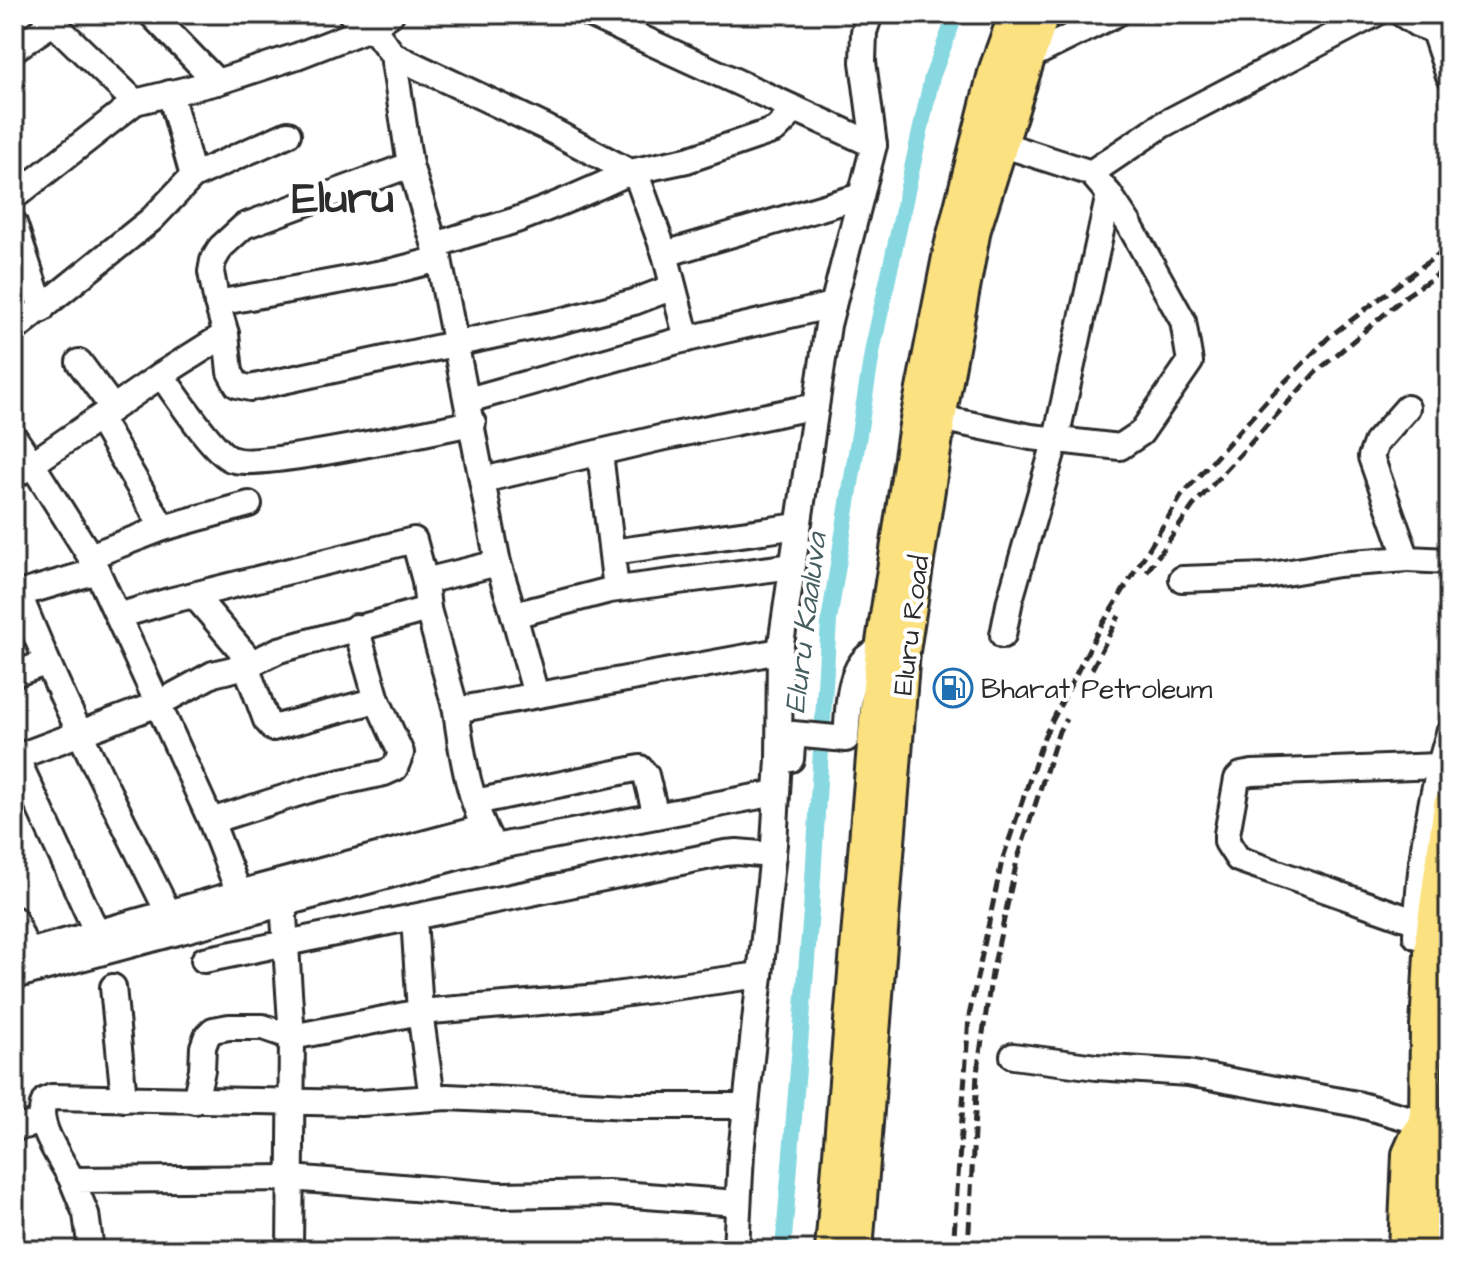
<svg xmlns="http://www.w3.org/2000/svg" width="1463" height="1264" viewBox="0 0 1463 1264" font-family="'Architects Daughter',sans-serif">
	<rect width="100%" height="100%" fill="#fff"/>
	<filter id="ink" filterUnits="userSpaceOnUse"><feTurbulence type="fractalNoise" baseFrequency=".0125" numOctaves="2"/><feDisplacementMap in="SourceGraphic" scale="16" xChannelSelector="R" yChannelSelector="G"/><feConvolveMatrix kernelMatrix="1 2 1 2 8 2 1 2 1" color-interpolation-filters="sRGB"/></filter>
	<g filter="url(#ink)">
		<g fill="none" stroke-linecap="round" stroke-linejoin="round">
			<polyline stroke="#87d8e0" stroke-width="16" points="783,1250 811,911 829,621 873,347 932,77 956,14"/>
			<g stroke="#2b2b2b" stroke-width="30">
				<g id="minor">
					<polyline points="44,14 135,102"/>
					<polyline points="151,14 217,82"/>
					<polyline points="391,14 372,27 393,55 545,127 630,172 687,160 775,130 795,110"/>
					<polyline points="589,14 874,145"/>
					<polyline points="1402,14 1417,24 1433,30"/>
					<polyline points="1428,14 1449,76"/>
					<polyline points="14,49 54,22 61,14"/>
					<polyline points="393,55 410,165 439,259 498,563 514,615 610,590 793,566"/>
					<polyline points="1027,58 1116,14"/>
					<polyline points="1001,144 1091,173 1109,194 1056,439 1010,600 1003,635"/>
					<polyline points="1091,173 1162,125 1375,14"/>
					<polyline points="193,176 288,134"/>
					<polyline points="14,197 135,102 217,82 297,56 372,27 351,14"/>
					<polyline points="14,223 42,309"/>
					<path d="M435,246C463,234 491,229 519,219C557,205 594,189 630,172L639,182L665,254L687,339"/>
					<polyline points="665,254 861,196"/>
					<polyline points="217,303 393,271 439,259"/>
					<polyline points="14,330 152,219 193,176 170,93"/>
					<polyline points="226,334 230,372 237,385 250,388 561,321 634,302 673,287"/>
					<polyline points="79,362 113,408"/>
					<path d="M161,375C175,393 212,451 231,459C257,471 434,430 473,423"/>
					<polyline points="468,400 674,342 833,305"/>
					<polyline points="1407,408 1376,443 1371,457 1407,559 1449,561"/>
					<polyline points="940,418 1031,437 1120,447 1141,433 1190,362 1183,321 1129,224 1109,194"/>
					<polyline points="14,437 32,464 14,476"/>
					<polyline points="600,453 616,589"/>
					<polyline points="483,480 660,438 816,406"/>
					<polyline points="163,528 249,504"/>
					<polyline points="612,552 798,526"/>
					<polyline points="90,556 163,528 99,418"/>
					<path d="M97,571L19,594C62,703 116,807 168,912"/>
					<polyline points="1182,579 1267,576 1338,564 1407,559"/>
					<polyline points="194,595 247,657 246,666 266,720 273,728 377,700"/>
					<polyline points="428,609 456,710"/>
					<polyline points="514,615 536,695"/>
					<polyline points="118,616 169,601 414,540 425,581"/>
					<polyline points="14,674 46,663"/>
					<polyline points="16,757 103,946"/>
					<polyline points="14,758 158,704 90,556 32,464 161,375 226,334 217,303 211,272 213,261 221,247 244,226 410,165"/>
					<path d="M788,759H791L793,734L846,739C849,706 846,645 894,650"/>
					<polyline points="475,802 640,768 646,775 656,816"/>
					<polyline points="211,821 315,788 384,773 395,768 401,753 377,700 356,627"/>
					<path d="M494,847C470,806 462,757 456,710L780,651"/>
					<polyline points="283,901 292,1037 290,1250"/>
					<polyline points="244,905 239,893 482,828"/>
					<polyline points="14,919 34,968"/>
					<polyline points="1417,922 1238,859 1227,842 1227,834 1237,779 1241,775 1252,773 1439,766"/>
					<path d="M1416,936C1419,867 1429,799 1449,733"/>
					<polyline points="14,956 239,893 211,821 158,704 213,674 246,666 279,650 428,609 425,581 498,563"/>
					<polyline points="204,960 725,853 737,852 773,855"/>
					<polyline points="14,976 494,847 776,793"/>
					<polyline points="113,987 124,1099"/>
					<polyline points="1013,1056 1096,1067 1188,1073 1357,1104 1425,1123"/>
					<polyline points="432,1098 420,1012 600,997 760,975"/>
					<polyline points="195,1101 202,1070 203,1047 207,1036 213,1030 229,1027 263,1027 292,1037 420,1012 414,917"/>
					<polyline points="14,1128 43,1122"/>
					<path d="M72,1180C61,1158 33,1123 45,1100L52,1097L361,1103L447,1097L628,1106H746"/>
					<polyline points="91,1250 86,1214 72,1180 291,1178 499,1195 608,1193 737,1203"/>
					<polyline points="736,1250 741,1153 774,844 779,759 780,651 828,325 874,145 863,62 864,32 870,14"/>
				</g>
			</g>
			<g stroke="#2b2b2b" stroke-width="36">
				<g id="major">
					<polyline points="831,1250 881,649 915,425 950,247 995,69 1015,14"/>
					<polyline points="857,1250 904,651 940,418 975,229 1043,14"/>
					<polyline points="1404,1250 1408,1154 1416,1136 1425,1123"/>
					<polyline points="1432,1250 1436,1140 1425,1123 1426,1027 1431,936 1449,805"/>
				</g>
			</g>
			<use href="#minor" stroke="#fff" stroke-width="24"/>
			<use href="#major" stroke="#fbe180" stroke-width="30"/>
			<g stroke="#2b2b2b" stroke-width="5" stroke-dasharray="12 6" stroke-linecap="butt">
				<polyline points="1147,572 1193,506 1315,373 1407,295 1449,267"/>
				<polyline points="1092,669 1119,616"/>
				<polyline points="953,1250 969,1016 1002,861 1044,737 1097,633 1182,495 1269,398 1329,337 1449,246"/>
				<polyline points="968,1250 977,1073 992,973 1017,861 1059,731 1066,719"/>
			</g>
		</g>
	</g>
	<defs>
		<g id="fuel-ring" transform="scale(2)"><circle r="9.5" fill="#fff" stroke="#1f6fb2" stroke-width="1.5"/><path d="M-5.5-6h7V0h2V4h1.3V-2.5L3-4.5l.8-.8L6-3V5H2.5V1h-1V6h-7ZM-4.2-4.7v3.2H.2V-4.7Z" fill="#1f6fb2"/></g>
	</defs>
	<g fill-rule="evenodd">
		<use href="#fuel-ring" x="953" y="688"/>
	</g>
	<g text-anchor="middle" stroke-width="8" stroke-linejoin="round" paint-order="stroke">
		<g font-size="28" fill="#2b2b2b" stroke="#fff">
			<text transform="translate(910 625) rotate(-83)" y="10">Eluru Road</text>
		</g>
		<g font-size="28" fill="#2b2b2b" stroke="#fff" text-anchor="start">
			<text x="981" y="698">Bharat Petroleum</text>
		</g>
		<g font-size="30" font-style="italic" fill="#475f61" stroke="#fff">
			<text transform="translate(805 623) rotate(-83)" y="10">Eluru Kaaluva</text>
		</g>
		<g font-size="44" font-weight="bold" fill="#2b2b2b" stroke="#fff">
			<text x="343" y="212">Eluru</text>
		</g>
	</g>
	<rect width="1463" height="1264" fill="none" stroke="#fff" stroke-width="48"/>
	<rect x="24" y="24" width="1415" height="1216" fill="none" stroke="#2b2b2b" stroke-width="3" filter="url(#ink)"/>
</svg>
